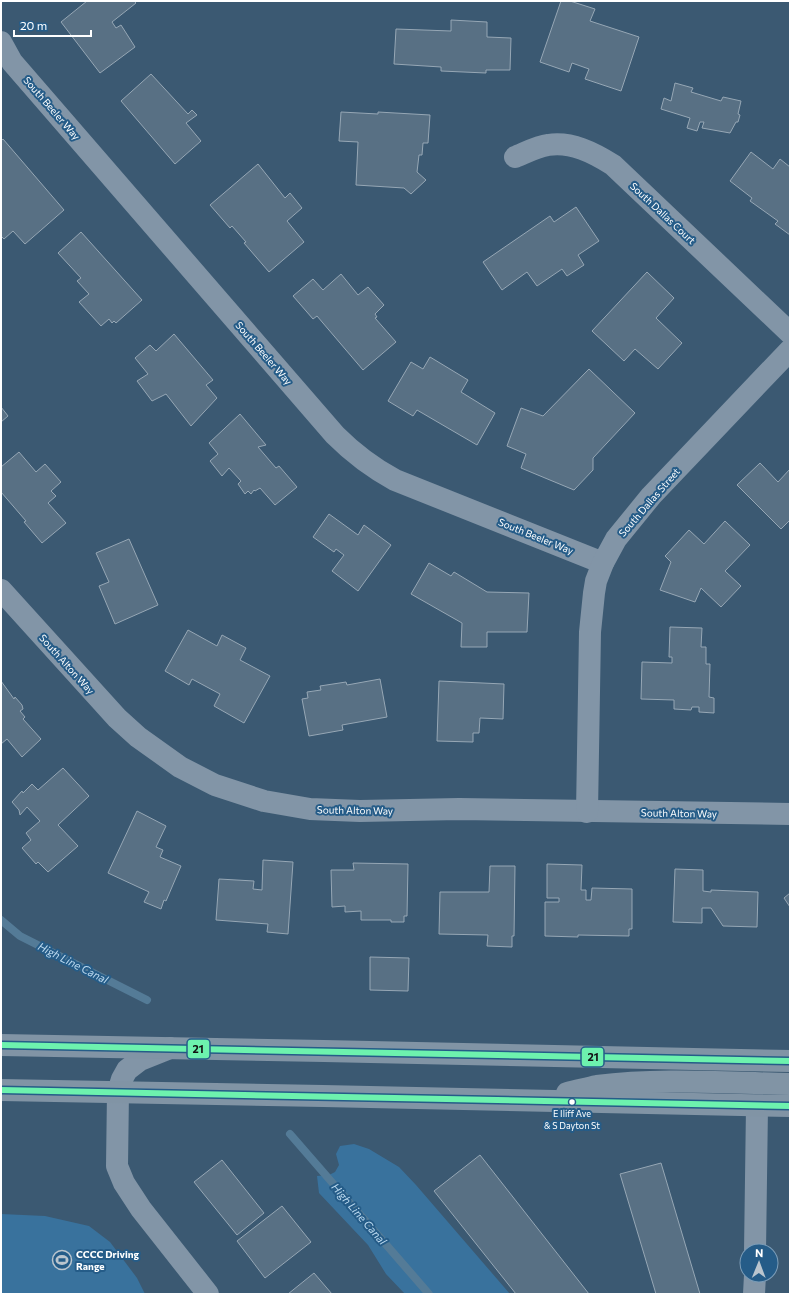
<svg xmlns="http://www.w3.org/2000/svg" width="791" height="1295" viewBox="0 0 791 1295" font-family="Commissioner,sans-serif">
	<rect width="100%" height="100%" fill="#3b5972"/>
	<g fill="#39729d">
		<polygon points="354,1144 369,1149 399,1167 416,1185 510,1294 405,1294 386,1274 368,1245 319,1193 317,1176 329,1175 335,1172 339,1165 336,1154 340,1146"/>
		<polygon points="1,1214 45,1216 89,1226 110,1242 137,1278 145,1294 1,1294"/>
	</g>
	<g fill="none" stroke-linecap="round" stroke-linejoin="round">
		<g stroke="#547b97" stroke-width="8">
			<polyline points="1,920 20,936 147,1000"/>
			<polyline points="290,1134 429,1294"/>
		</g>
	</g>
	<g fill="#587084" stroke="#96a7b5">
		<polygon points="87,1 134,1 136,3 112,22 116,28 121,25 135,47 100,73 61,22"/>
		<polygon points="561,1 570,1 595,9 590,21 639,37 621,91 585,79 589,69 572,63 569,72 540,62"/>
		<polygon points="451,20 487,22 487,37 511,38 510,70 486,70 486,73 441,71 441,67 394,64 396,29 451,31"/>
		<polygon points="151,74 188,114 192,110 197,115 186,123 201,141 175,164 121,101"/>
		<polygon points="675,83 693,88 691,92 721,101 723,97 741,101 738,114 740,115 738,122 736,122 730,133 702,128 704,122 700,122 697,131 687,128 690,118 661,109 664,98 671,101"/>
		<polygon points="341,112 378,114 378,112 430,115 428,143 423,143 422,155 419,155 417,172 426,180 411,194 404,188 356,185 358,142 339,141"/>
		<polygon points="3,139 64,210 25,244 13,231 4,239 1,236 1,141"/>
		<polygon points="751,152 773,169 780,159 790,167 790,235 775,224 778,221 750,201 752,198 730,181"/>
		<polygon points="258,164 285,198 290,193 302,208 287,221 304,242 269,272 244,243 246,242 232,226 230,228 210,205"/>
		<polygon points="576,207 599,241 578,255 584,265 567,276 562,269 537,286 527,272 502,290 483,262 550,216 554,222"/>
		<polygon points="81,232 142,300 116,323 114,321 112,323 109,319 101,326 79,302 89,294 77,281 81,278 58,253"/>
		<polygon points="647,272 674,298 656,318 682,343 658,369 635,349 624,361 592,331"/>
		<polygon points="341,274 358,295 368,287 384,305 375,314 377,317 375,318 396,342 363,370 317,316 313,319 293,296 313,279 323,290"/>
		<polygon points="174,334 213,380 206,385 217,398 191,426 166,394 152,401 137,381 148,374 135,358 150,345 156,351"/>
		<polygon points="430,357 468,380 461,392 495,413 477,445 417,410 413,416 388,401 411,362 423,369"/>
		<polygon points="589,369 635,413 593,458 593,470 574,490 521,468 526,454 507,446 521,408 543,416"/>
		<polygon points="1,407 8,416 1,422"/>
		<polygon points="240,414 266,445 258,447 276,468 279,466 297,487 275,505 260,488 255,491 254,490 251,494 248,491 245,494 238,484 241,481 229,468 222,476 210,461 218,454 209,443"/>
		<polygon points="19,452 36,472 45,464 61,482 51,491 56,496 48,503 66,523 42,543 24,522 26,521 1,492 1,467"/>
		<polygon points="760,463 778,482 790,469 790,520 781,529 737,485"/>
		<polygon points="329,514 358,535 364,525 391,545 358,591 332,571 344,555 336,549 334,552 313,537"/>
		<polygon points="725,521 750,545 725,571 741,586 721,607 701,588 695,602 660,590 671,562 665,556 667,554 689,530 704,544"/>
		<polygon points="129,539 158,605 115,624 99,586 109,582 96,553"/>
		<polygon points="429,563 451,576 454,572 487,592 529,593 527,632 487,632 487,647 461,647 462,623 411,594"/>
		<polygon points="670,627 702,628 701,647 706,647 706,664 710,664 709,697 714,698 714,713 699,712 699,707 692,707 691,710 674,709 674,700 641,699 642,662 672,663 672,657 669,657"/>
		<polygon points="188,630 217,646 222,635 246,648 240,660 270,676 244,723 214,706 220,694 192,679 189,685 165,671"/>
		<polygon points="380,679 387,717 342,725 343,730 309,736 302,699 308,698 307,692 321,690 320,686 346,682 347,685"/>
		<polygon points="1,681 14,699 15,697 22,705 23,709 20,711 25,717 23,719 41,739 22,757 7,739 1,744"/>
		<polygon points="439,681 504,684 503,719 480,718 479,733 473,733 473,742 437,741"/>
		<polygon points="63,768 89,796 58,825 78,846 48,872 38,862 36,864 22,848 31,840 26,833 40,821 27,807 20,815 19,810 12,802 22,791 23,793 32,784 38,790"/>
		<polygon points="137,811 166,826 156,847 163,850 160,857 181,866 166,901 164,900 161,909 144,902 149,892 108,873"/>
		<polygon points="263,860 293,862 288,934 267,932 268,924 216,920 219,879 254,881 253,889 262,890"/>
		<polygon points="353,863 408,864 407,916 404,916 404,922 391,922 391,920 361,920 361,911 345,912 345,906 332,907 331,870 354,870"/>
		<polygon points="547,864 582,865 581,890 586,890 586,900 591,900 592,888 632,889 632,929 629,929 629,936 578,935 578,937 545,936 545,902 559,902 559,898 547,898"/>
		<polygon points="490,866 515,866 514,936 512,936 512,947 487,946 488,935 439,934 440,892 489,892"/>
		<polygon points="675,869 703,870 703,891 711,892 711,890 758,892 757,927 723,926 711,908 702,908 702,923 673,922"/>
		<polygon points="790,893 790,907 784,898"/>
		<polygon points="370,957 409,958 408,991 370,990"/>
		<polygon points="480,1155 589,1294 516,1294 434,1191"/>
		<polygon points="222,1160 264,1213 237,1235 194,1182"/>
		<polygon points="661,1163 700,1294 656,1294 620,1174"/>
		<polygon points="282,1206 311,1242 265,1278 237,1241"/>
		<polygon points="314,1273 332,1294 288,1294"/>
	</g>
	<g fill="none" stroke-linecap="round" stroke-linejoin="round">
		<g stroke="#8295a7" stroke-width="22">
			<path d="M1,42L12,62L335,435C354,454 371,467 395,480L603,563"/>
			<path d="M515,157C525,153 538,146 548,145C571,141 594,153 613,165L790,333"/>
			<polyline points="1,590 117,718 138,737 180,767 215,785 264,801 310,809 360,811 459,809 790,814"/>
			<polyline points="587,812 590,632 594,593 596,581 603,563 616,539 651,496 790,350"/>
			<polyline points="170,1048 140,1060 127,1070 122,1079 118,1092 117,1166 124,1183 141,1209 208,1294"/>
			<polyline points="755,1251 757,1106"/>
			<polyline points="754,1294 755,1275"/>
		</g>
		<g stroke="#8194a5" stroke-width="22">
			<polyline points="1,1045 324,1051 790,1061"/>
			<polyline points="1,1090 323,1096 790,1106"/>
			<path d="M567,1093C577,1091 587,1088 597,1086C660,1078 726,1083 790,1084"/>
		</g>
		<g stroke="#255c88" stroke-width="9">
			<g id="bus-1">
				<polyline points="1,1045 790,1061"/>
				<polyline points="1,1090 790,1106"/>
			</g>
		</g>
		<use href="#bus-1" stroke="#6df2ae" stroke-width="6"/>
	</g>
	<defs>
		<g id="stadium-ring" transform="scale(1)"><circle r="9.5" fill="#255c88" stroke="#bac5ce" stroke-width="1.5"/><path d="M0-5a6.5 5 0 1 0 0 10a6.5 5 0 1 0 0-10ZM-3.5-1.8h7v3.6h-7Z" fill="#bac5ce"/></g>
	</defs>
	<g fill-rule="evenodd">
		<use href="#stadium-ring" x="62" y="1260"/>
	</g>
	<circle fill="#fff" stroke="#255c88" stroke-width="1.5" cx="572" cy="1102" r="3.5"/>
	<g text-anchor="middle" stroke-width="4" stroke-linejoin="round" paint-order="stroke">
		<g font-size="9" fill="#fff" stroke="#255c88">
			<text x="572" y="1117">E Iliff Ave<tspan x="572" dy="12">&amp; S Dayton St</tspan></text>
		</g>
		<g font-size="10" fill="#fff" stroke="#255c88">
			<text transform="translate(52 108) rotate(49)" y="4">South Beeler Way</text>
			<text transform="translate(663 213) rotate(43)" y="4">South Dallas Court</text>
			<text transform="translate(264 353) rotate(49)" y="4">South Beeler Way</text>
			<text transform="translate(649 502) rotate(-49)" y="4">South Dallas Street</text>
			<text transform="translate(536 536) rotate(22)" y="4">South Beeler Way</text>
			<text transform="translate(67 664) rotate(48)" y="4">South Alton Way</text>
			<text transform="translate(355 810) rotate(1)" y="4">South Alton Way</text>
			<text transform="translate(679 813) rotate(1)" y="4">South Alton Way</text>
		</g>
		<g font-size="10" font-weight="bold" fill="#fff" stroke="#255c88" text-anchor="start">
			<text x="76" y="1258">CCCC Driving<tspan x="76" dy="12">Range</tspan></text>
		</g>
		<g font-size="11" font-style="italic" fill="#bcdaf0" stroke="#255c88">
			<text transform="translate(73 963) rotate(27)" y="4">High Line Canal</text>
			<text transform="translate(359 1214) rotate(49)" y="4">High Line Canal</text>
		</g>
	</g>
	<g stroke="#255c88" stroke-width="1.5">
		<rect x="187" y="1039" width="23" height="20" rx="4" fill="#6df2ae"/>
		<rect x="581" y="1047" width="23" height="20" rx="4" fill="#6df2ae"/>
	</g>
	<g font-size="11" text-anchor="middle" font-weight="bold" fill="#111">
		<text x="198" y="1053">21</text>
		<text x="593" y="1061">21</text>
	</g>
	<rect width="791" height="1295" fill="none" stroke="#ffffff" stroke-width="4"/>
	<g transform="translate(759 1263) rotate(1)"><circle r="19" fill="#255c88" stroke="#7c9db8"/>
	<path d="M0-3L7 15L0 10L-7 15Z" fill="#bac5ce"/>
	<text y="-6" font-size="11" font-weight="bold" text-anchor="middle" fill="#ffffff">N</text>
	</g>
	<path d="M14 30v6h77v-6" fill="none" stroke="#ffffff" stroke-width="2"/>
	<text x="20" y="30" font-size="12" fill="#ffffff" stroke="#255c88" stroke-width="3" paint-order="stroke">20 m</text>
</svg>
